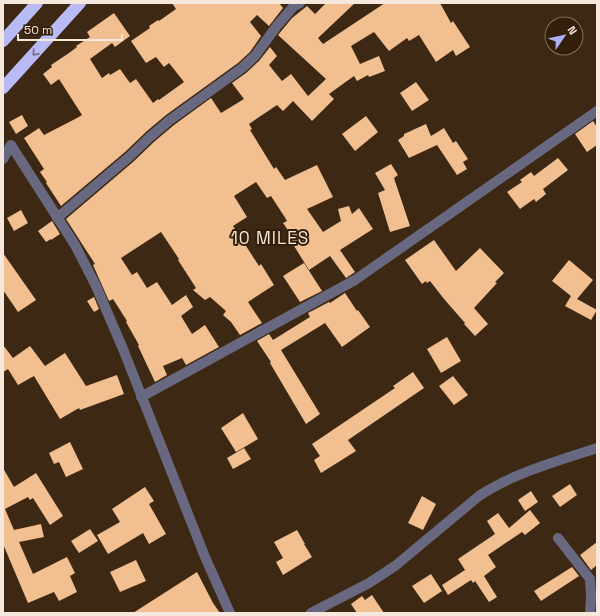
<svg xmlns="http://www.w3.org/2000/svg" width="600" height="616" viewBox="0 0 600 616" font-family="'Space Grotesk',sans-serif">
	<rect width="100%" height="100%" fill="#3c2813"/>
	<g fill="#f1bf90">
		<polygon points="172,3 279,3 283,8 269,26 257,15 250,22 261,36 250,52 238,63 166,115 147,131 125,152 61,206 46,183 47,182 40,172 44,169 24,138 39,128 44,135 77,118 82,115 59,79 51,85 43,74 52,67 51,65 69,53 77,47 76,46 90,37 87,32 114,13 130,36 115,47 112,43 90,59 102,78 109,73 110,75 120,69 130,83 136,79 153,103 158,99 159,100 184,82 169,63 164,67 156,57 146,63 131,41 150,28 149,26 158,20 159,21 176,9"/>
		<polygon points="326,3 355,3 318,38 323,44 385,3 440,3 451,23 453,21 470,47 456,56 453,50 436,62 419,35 409,41 407,38 389,51 374,32 351,46 360,64 379,56 385,71 369,77 368,75 357,81 354,76 329,94 334,99 312,121 293,101 283,111 277,105 249,124 252,129 250,130 274,169 276,167 285,180 317,165 333,197 307,209 323,232 341,221 338,209 349,206 352,214 359,208 373,229 340,250 355,272 346,278 330,256 309,270 291,241 294,239 283,223 287,221 284,216 271,196 267,198 256,182 234,196 247,217 233,226 259,266 261,264 274,285 248,302 262,323 240,335 231,322 223,315 226,311 210,297 205,300 193,290 196,288 178,260 179,259 161,232 121,258 132,275 137,272 147,288 157,282 172,305 186,295 193,307 181,316 192,334 205,325 219,347 186,365 182,358 163,366 167,375 155,382 138,346 139,345 126,322 127,321 113,299 109,301 93,265 95,264 66,219 133,162 155,141 174,125 211,98 221,113 244,99 232,83 246,73 259,61 270,47 277,56 269,65 282,81 291,74 308,96 326,79 278,35 292,18 307,6 315,14"/>
		<polygon points="416,82 429,100 412,111 400,93"/>
		<polygon points="22,115 28,126 16,134 9,122"/>
		<polygon points="366,116 378,132 355,151 342,134"/>
		<polygon points="593,121 597,127 597,145 587,152 575,134"/>
		<polygon points="426,124 431,136 444,128 453,143 456,141 468,159 463,162 467,169 457,175 437,145 409,158 398,140 404,136 404,134"/>
		<polygon points="558,158 568,170 543,189 546,194 536,202 534,199 520,209 507,192 522,182 520,180 531,172 534,176"/>
		<polygon points="391,164 398,175 394,178 410,226 390,232 378,193 385,190 375,173"/>
		<polygon points="21,210 28,223 14,231 7,218"/>
		<polygon points="52,221 60,234 51,240 51,239 46,242 38,231"/>
		<polygon points="434,240 456,271 480,248 504,273 495,282 497,283 474,308 488,324 475,336 464,324 465,323 444,299 430,281 427,283 426,281 422,284 405,260"/>
		<polygon points="3,253 36,300 18,312 3,290"/>
		<polygon points="569,260 593,280 577,299 597,310 591,320 565,306 571,296 552,281"/>
		<polygon points="304,263 322,291 300,302 283,276"/>
		<polygon points="345,293 357,311 358,310 370,327 342,347 325,323 281,350 320,414 306,424 270,363 271,362 257,341 269,334 273,340 310,317 308,313 329,302 330,303"/>
		<polygon points="94,297 99,309 94,312 87,301"/>
		<polygon points="447,337 461,361 441,373 427,349"/>
		<polygon points="3,345 13,358 30,346 45,366 65,353 86,386 117,375 124,394 80,410 79,408 60,419 34,376 18,385 8,369 3,372"/>
		<polygon points="413,372 424,388 348,440 356,451 321,473 314,460 320,456 312,444 395,388 393,386"/>
		<polygon points="453,376 468,395 454,405 439,386"/>
		<polygon points="243,413 258,439 236,452 221,428"/>
		<polygon points="70,442 83,469 66,477 59,462 54,464 49,453"/>
		<polygon points="244,448 251,459 233,469 227,458"/>
		<polygon points="3,468 14,487 36,473 63,516 50,525 33,498 30,500 28,497 5,509 14,530 41,524 44,537 19,542 33,574 67,557 75,573 70,576 77,592 59,601 54,592 28,603 3,544"/>
		<polygon points="570,484 577,495 560,507 552,496"/>
		<polygon points="145,487 154,501 149,504 166,534 149,544 143,533 108,554 97,535 120,522 112,509"/>
		<polygon points="531,491 538,502 525,511 518,500"/>
		<polygon points="422,496 436,504 423,530 408,523"/>
		<polygon points="530,510 540,523 525,535 522,532 488,555 496,567 484,576 497,597 489,602 475,581 473,583 471,580 448,595 442,585 465,570 458,559 495,534 487,521 498,513 509,528"/>
		<polygon points="90,529 98,541 79,553 71,541"/>
		<polygon points="297,530 305,544 304,544 312,557 283,575 276,562 283,558 274,542"/>
		<polygon points="597,542 597,565 591,570 580,555"/>
		<polygon points="136,560 146,581 120,592 110,572"/>
		<polygon points="572,567 579,576 541,601 534,591"/>
		<polygon points="197,572 213,603 220,613 133,613"/>
		<polygon points="431,574 442,591 424,603 412,586"/>
		<polygon points="372,595 384,613 357,613 351,604 362,596 365,600"/>
	</g>
	<g fill="none" stroke-linecap="round" stroke-linejoin="round">
		<g stroke="#686981" stroke-width="10">
			<polyline points="3,159 11,145 75,245 96,286 123,349 205,557 230,613"/>
			<polyline points="57,218 129,157 151,136 170,120 242,68 255,56 276,27 293,7 300,3"/>
			<polyline points="141,397 355,280 597,111"/>
			<polyline points="558,538 590,579 591,597 590,613"/>
			<path d="M311,613L369,583L395,566L479,496C513,473 558,461 597,448"/>
		</g>
		<g stroke="#b9bbf7" stroke-width="12">
			<polyline points="3,41 37,3"/>
			<polyline points="3,88 80,3"/>
		</g>
	</g>
	<defs><path id="oneway-chevron" d="M-2-3.5L2.5 0L-2 3.5" fill="none" stroke-width="1.6" stroke-linecap="round" stroke-linejoin="round"/></defs>
	<use stroke="#766c80" href="#oneway-chevron" transform="translate(35 53) rotate(132)"/>
	<g text-anchor="middle" stroke-width="4" stroke-linejoin="round" paint-order="stroke">
		<g font-size="17" letter-spacing="1" fill="#f6e8dc" stroke="#321e09">
			<text x="270" y="244">10 MILES</text>
		</g>
	</g>
	<rect width="600" height="616" fill="none" stroke="#f6e8dc" stroke-width="8"/>
	<g transform="translate(564 36) rotate(56)"><circle r="19" fill="#321e09" stroke="#806f5d"/>
	<path d="M0-3L7 15L0 10L-7 15Z" fill="#adaffb"/>
	<text y="-6" font-size="11" font-weight="bold" text-anchor="middle" fill="#f6e8dc">N</text>
	</g>
	<path d="M18 34v6h104v-6" fill="none" stroke="#f6e8dc" stroke-width="2"/>
	<text x="24" y="34" font-size="12" fill="#f6e8dc" stroke="#321e09" stroke-width="3" paint-order="stroke">50 m</text>
</svg>
